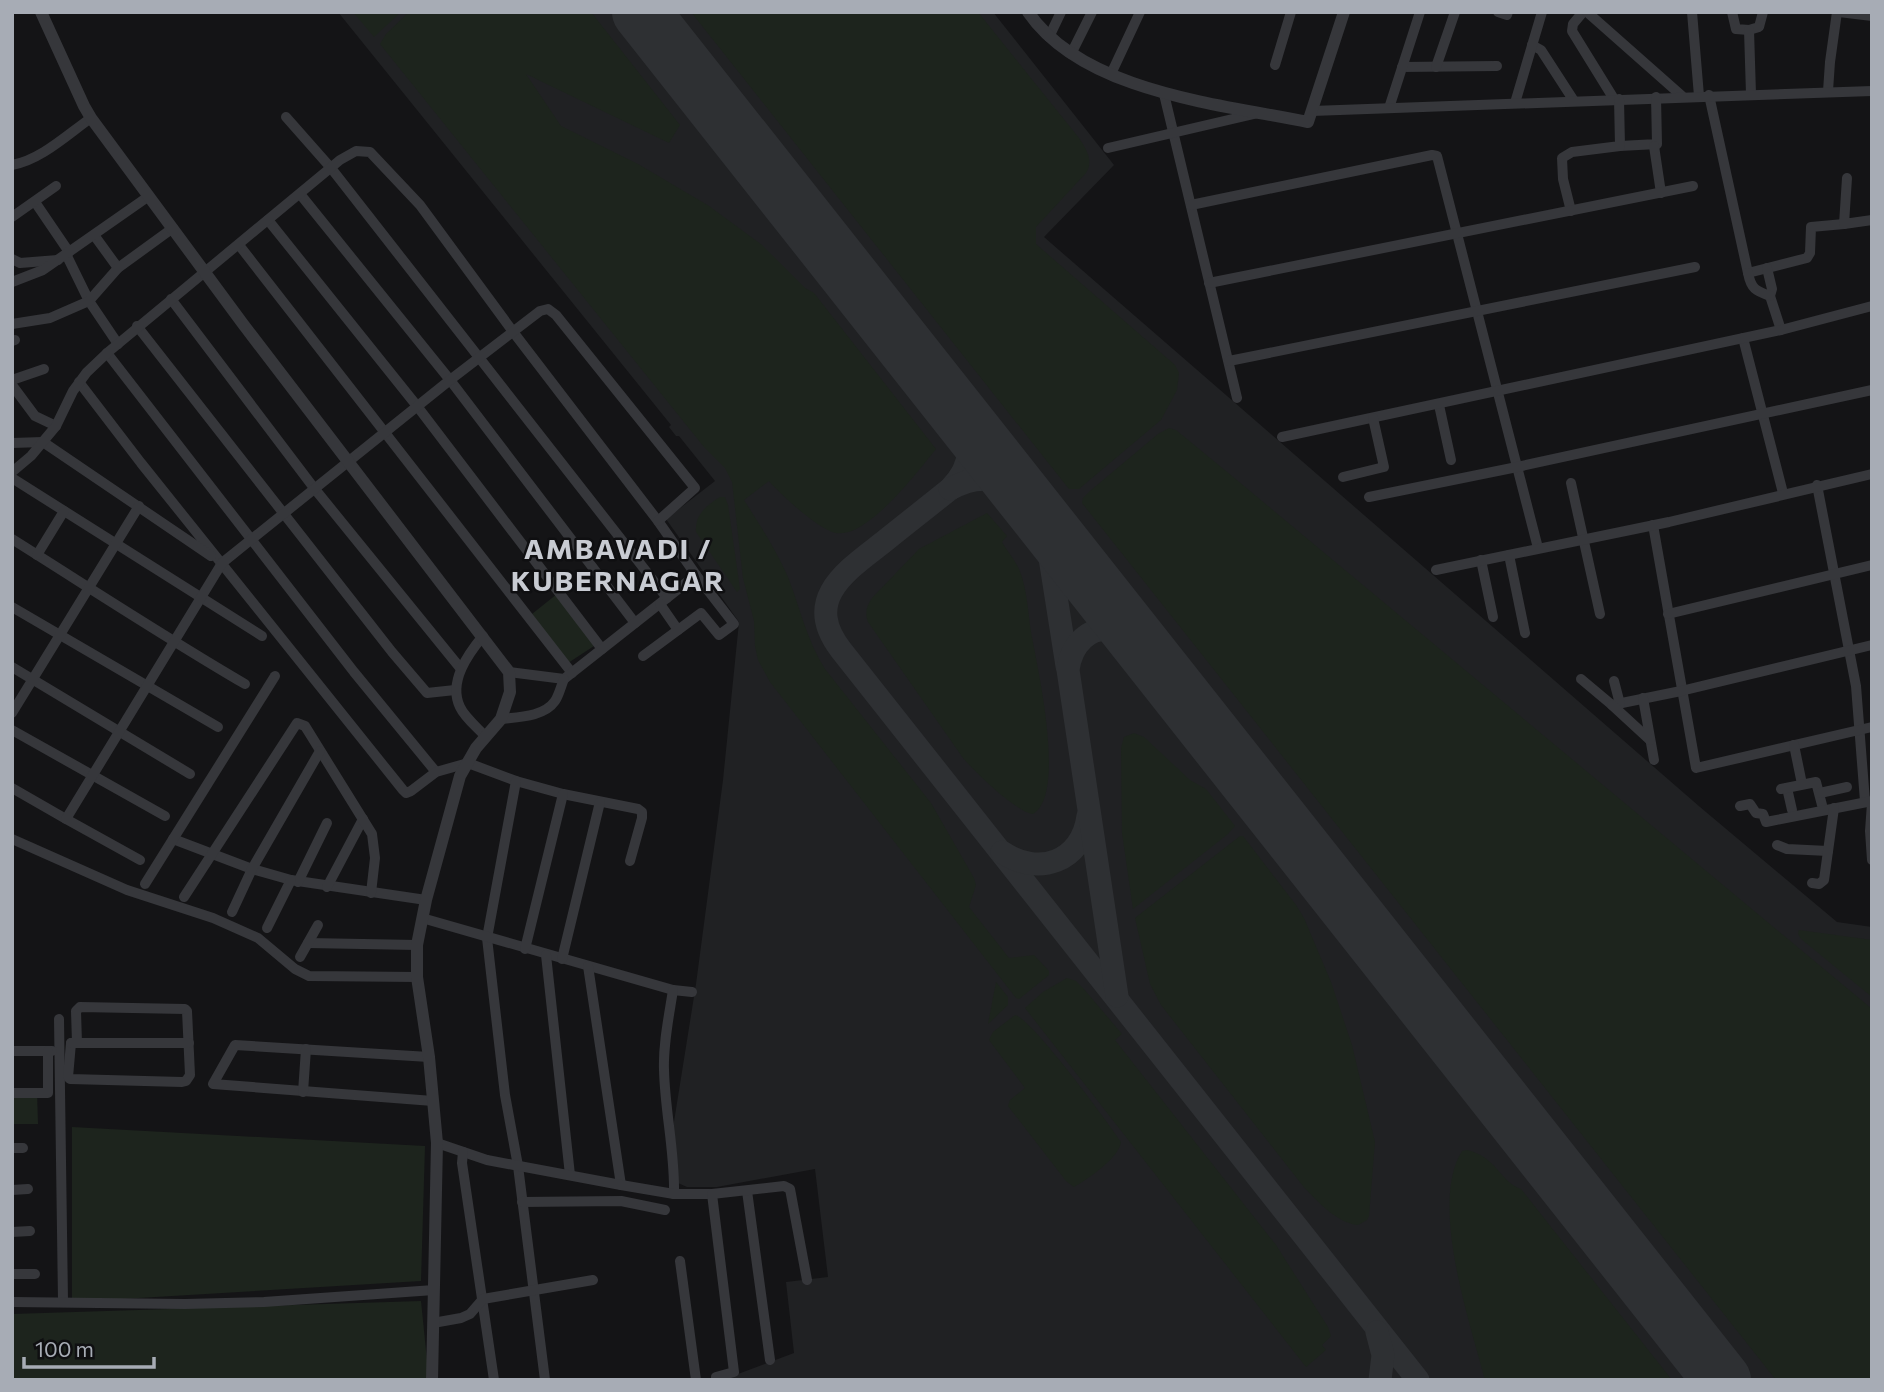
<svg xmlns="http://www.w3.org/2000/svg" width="1884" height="1392" viewBox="0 0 1884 1392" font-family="Commissioner,sans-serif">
	<rect width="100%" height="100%" fill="#141416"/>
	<polygon fill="#202123" points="338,12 993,12 1114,165 1044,237 1700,807 1837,922 1872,927 1872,1380 722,1380 794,1353 786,1282 828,1277 815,1169 717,1187 687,1187 678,1183 673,1128 696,984 723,780 739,622 666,519 715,481 679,436 676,436 669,427 671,425"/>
	<g fill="#1d241d">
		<polygon points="353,12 401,12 374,37"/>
		<path d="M409,12H591L680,125L669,143L526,74L561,126L638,164L709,206L762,245L805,288L814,293L936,449C918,471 867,539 836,533C819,530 780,494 769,481L744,500C760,525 776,550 788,577C800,608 807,641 825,669L931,803L974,878L976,885L969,907L1009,958L1034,955L1049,971V975L1019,999L1016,998L770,682L758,660L755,646L754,621L743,578L732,482L725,468L704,447L380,44L386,34Z"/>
		<path d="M691,12H978L1079,138C1086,149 1094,160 1086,173L1036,227V244L1175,365L1179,373L1177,390L1161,420L1079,489H1069Z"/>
		<polygon points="1169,428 1176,430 1232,476 1872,1009 1872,1380 1776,1380 1082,503 1083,498 1090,491 1158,434"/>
		<path d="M720,497H725L728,505L740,589L737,592L696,532C695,514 706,506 720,497Z"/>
		<path d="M987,513L1007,536L1002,542C1007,551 1015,560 1019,569C1027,588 1028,612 1031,632C1037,666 1067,794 1033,814C1015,811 976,773 963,758L868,622C865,613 866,607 872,598L919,549Z"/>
		<polygon points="557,594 594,646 568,663 532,614"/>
		<polygon points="1134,733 1144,737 1190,780 1206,789 1235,826 1228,834 1133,909 1122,833 1121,748 1124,737"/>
		<path d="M1240,836H1243L1296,905L1304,918L1331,982L1352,1045L1375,1142L1369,1216L1367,1220L1358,1225C1337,1223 1317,1201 1303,1186L1161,1005L1150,984L1135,918Z"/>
		<polygon points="1799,930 1872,940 1872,997 1801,939 1798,934"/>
		<polygon points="1067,978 1076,981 1083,988 1122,1034 1115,1040 1276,1245 1328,1327 1331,1336 1322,1345 1326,1350 1306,1367 1025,1008 1043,992"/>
		<polygon points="996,982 1008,997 1008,1005 988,1024"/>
		<path d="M1015,1015C1033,1020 1107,1121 1121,1142C1119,1158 1088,1179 1074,1187L1066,1181L1008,1106L1010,1100L1025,1088L989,1040L993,1032Z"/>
		<polygon points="37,1091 38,1124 12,1124 12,1092"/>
		<polygon points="72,1127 425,1146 421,1281 72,1302"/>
		<path d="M1467,1150C1497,1157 1500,1182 1521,1189L1672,1380H1485C1470,1322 1429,1204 1462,1151Z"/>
		<polygon points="421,1301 429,1380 12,1378 12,1314"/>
	</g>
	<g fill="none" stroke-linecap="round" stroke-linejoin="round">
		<g stroke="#2e3033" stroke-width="23">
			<path d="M946,398C967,432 982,456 950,489C929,506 907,523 886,540C848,570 801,598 841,650L1418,1380"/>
			<path d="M950,489C986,470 1003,480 1032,505"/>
			<polyline points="1044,520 1067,666"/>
			<path d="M1002,852C1038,877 1082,862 1088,816"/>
			<path d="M1117,996L1068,670C1071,645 1089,624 1117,630C1126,632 1134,639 1142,643"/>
			<polyline points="1377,1332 1383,1355 1380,1380"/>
			<polyline points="1712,1368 1719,1380"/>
		</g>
		<polyline stroke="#2e3033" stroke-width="58" points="641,12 1722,1380"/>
		<g stroke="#36373b" stroke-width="10">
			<polyline points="1498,12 1507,15 1508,12"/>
			<polyline points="1583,12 1573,24 1572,31 1614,99"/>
			<polyline points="1587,12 1682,96"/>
			<polyline points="1692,12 1699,96"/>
			<polyline points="1732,12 1736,29 1749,30 1759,27 1763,12"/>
			<polyline points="1839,12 1872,16"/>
			<polyline points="1749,30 1751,94"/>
			<polyline points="1049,37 1061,12"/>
			<polyline points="1532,45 1541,50 1574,101"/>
			<polyline points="1071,54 1092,12"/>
			<polyline points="1275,65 1291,12"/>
			<polyline points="1402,67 1497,66"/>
			<polyline points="1436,67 1455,12"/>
			<polyline points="1111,74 1140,12"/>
			<polyline points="1828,91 1830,62 1837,12"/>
			<polyline points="1164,94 1237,398"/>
			<polyline points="1709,95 1748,273 1807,258 1810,253 1811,227 1844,224"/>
			<polyline points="1515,103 1542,12"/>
			<polyline points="1389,108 1420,12"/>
			<polyline points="1312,111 1872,91"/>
			<polyline points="286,117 331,168 667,598"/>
			<polyline points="1620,146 1657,144 1656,97"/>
			<polyline points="1654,146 1661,193"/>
			<polyline points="1108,148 1254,114"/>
			<path d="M12,165C41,160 68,134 91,118"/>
			<polyline points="1847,178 1844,224 1872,220"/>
			<polyline points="300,194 450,380 635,623"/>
			<polyline points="35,202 69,252"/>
			<polyline points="1191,205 1432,155 1437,156 1538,548"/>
			<polyline points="1571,211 1563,179 1562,158 1572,152 1620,146 1619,99"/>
			<polyline points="12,217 56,186"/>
			<polyline points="268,220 417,406 602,649"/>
			<polyline points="94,235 118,268"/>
			<polyline points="239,245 572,673"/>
			<polyline points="66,254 89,301 118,344"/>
			<polyline points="12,259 20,263 58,260"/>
			<polyline points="1767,268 1772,289 1770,296 1781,330"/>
			<path d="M1748,273C1751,289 1756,291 1770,296"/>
			<polyline points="12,282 43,270 149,196"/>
			<polyline points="1209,283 1693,186"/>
			<polyline points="171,299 314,488 461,669"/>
			<polyline points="12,324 50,318 89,301 118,268 173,228"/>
			<polyline points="137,326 392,652 427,693 455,690"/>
			<polyline points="1743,338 1783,493"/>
			<polyline points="12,341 15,340"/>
			<polyline points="107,353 354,672 436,772"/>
			<polyline points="1229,361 1695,267"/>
			<polyline points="12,380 44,369"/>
			<polyline points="79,382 141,463 403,790 406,793 411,791 436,772 468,763 516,781 563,794 638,809 642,812 642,818 630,861"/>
			<polyline points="12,385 35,416 56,426"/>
			<polyline points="1439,405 1451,460"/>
			<polyline points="1282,437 1781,330 1872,306"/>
			<polyline points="12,443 43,442 211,556"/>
			<polyline points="12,472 31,456 56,426 73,391 87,372 107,353 340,160 356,151 370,152 420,205 514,333 658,521 696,575 564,679 509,672"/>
			<polyline points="1343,477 1384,467 1373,418"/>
			<polyline points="12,478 262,636"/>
			<polyline points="1571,483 1600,614"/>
			<polyline points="1817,485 1856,686 1865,801"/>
			<polyline points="1369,497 1517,467 1872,390"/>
			<polyline points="1653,525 1696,768 1872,727"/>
			<path d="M12,539C90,588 166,638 245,684"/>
			<polyline points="37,555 64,511"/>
			<polyline points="1509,555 1525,633"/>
			<polyline points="1481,560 1493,617"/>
			<polyline points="1436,570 1669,522 1872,474"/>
			<polyline points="660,604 678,630"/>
			<polyline points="12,607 218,727"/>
			<polyline points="1668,614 1872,565"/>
			<path d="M483,636C468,654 448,682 460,707C465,718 478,728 486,737"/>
			<polyline points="643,656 701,613 719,635 734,624 696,575"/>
			<polyline points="12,667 190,774"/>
			<polyline points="1581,679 1612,705 1681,691 1872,645"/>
			<polyline points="1614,681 1620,704"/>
			<polyline points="1643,698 1654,760"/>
			<polyline points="1612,705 1650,740"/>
			<polyline points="12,713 139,506"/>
			<path d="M501,719C518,717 544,717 555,701C559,695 561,686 564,679"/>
			<polyline points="12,730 165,816"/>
			<polyline points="1794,745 1802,784"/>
			<polyline points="516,781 487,938 505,1095 518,1166 545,1380"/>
			<polyline points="12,788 66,819"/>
			<polyline points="1787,788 1792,810"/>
			<polyline points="1781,789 1816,782 1822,805"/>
			<polyline points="1820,793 1847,787"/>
			<polyline points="1872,803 1870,831 1872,860"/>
			<polyline points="1740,806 1750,804 1756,813 1763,814 1766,822 1872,801"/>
			<polyline points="12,839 127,890 213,918 258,938 295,969 309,976 417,977"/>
			<polyline points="173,839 252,869 291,880 426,900"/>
			<polyline points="1777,845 1787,849 1828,851"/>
			<polyline points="140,860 66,819 222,563 450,380 540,311 548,309 556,315 695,488 658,521"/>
			<polyline points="298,882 327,823"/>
			<polyline points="1812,883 1819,884 1824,880 1834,808"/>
			<polyline points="145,884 275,676"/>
			<polyline points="327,887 363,819"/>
			<polyline points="184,897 297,723 305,726 372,834 375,858 371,893"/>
			<polyline points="232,912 252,869 320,751"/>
			<polyline points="422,918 673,990 692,992"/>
			<polyline points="267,928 291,880"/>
			<polyline points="308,943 417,945"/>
			<polyline points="525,949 563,794"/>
			<polyline points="546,955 570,1175"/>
			<polyline points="300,957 318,925"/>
			<polyline points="562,959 600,802"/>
			<polyline points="588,966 621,1185"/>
			<path d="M673,990C669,1016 663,1044 664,1070C665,1112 675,1152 674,1194"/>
			<polyline points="59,1019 63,1301"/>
			<polyline points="71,1043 68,1077 70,1079 182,1082 186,1081 190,1075 187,1011 185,1009 80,1007 76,1011 77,1043"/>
			<polyline points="71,1043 189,1043"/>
			<polyline points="12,1051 52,1051"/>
			<polyline points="429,1057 235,1045 213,1084 433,1101"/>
			<polyline points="303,1092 306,1049"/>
			<polyline points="12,1093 48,1093 48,1051"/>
			<polyline points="437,1143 487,1160 621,1185 674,1194 712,1194"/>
			<polyline points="12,1148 23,1148"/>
			<polyline points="463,1152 462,1163 494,1380"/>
			<polyline points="12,1190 28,1189"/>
			<polyline points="747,1191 770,1360"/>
			<polyline points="522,1202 621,1201 665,1210"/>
			<polyline points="12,1232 30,1231"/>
			<polyline points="680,1261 696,1380"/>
			<polyline points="12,1274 35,1274"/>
			<polyline points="12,1302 185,1304 264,1302 434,1290"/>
			<polyline points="433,1323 461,1318 470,1314 483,1299 593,1280"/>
			<polyline points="716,1380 716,1377 734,1372 712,1194 784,1186 790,1189 807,1280"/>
		</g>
		<g stroke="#36373b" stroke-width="12">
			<polyline points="41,12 84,106 91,118 243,324 509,672 510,692 501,719 476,748 460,776 426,900 417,945 417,977 429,1057 437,1143 432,1380"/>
			<path d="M1028,12C1083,92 1219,104 1308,122L1344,12"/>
		</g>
	</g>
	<g text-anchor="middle" stroke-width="5" stroke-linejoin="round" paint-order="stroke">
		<g font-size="28" font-weight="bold" letter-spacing="2" fill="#c8cbd2" stroke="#0f0f11">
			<text x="618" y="559">AMBAVADI /<tspan x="618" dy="32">KUBERNAGAR</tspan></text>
		</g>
	</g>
	<rect width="1884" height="1392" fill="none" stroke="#a7acb5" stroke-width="28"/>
	<path d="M24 1357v10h130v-10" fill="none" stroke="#a7acb5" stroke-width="3.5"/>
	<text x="35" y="1357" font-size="21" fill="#a7acb5" stroke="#0f0f11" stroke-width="5" paint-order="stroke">100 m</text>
</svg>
